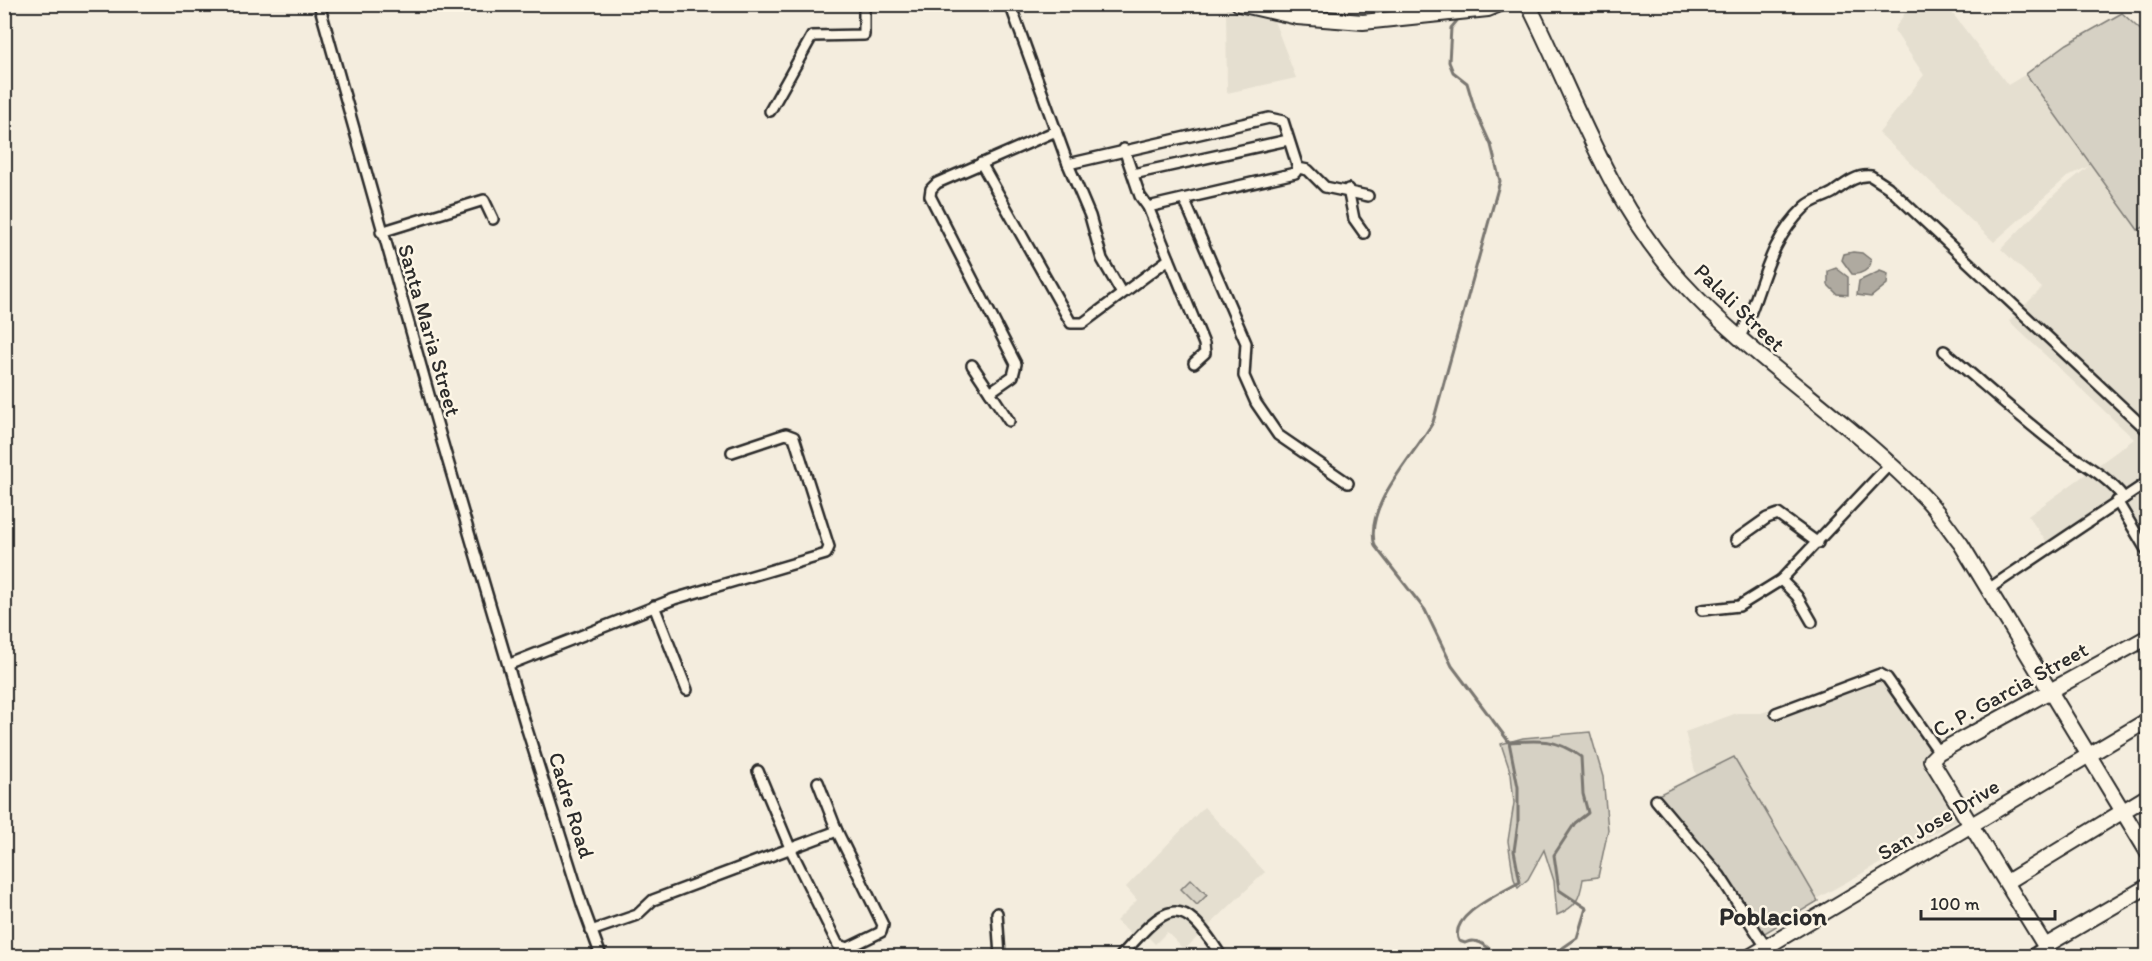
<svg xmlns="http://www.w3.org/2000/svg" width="2152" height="961" viewBox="0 0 2152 961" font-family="Itim,sans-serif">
	<rect width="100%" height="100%" fill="#f4edde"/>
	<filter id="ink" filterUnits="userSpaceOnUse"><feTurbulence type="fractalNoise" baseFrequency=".0167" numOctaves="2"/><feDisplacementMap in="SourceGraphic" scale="12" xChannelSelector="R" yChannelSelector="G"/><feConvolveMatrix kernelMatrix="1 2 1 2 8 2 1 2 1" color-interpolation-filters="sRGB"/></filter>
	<g filter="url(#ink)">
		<g fill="#e5dfd0">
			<polygon points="1226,5 1268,5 1296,78 1227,93"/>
			<polygon points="1910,5 1946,5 2008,85 2026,74 2138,230 2147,225 2147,478 2048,544 2028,516 2134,439 2009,321 2042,288 2001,249 2057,192 2089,166 2067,177 1994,242 1879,133 1924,75 1894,30"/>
			<polygon points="2147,485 2147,540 2124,501"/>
			<polygon points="1877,671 1936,749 1922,759 1958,820 1816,899 1734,757 1696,775 1685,732 1737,713 1761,713 1829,691"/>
			<polygon points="1204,807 1265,872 1184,950 1167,932 1155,944 1139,928 1132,935 1116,921 1137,900 1126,887"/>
		</g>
		<g fill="#d6d1c4" stroke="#807e78" stroke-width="1.5">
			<polygon points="2122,13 2147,36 2148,225 2138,230 2026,74 2067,44"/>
			<path d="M1590,732L1603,777L1608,830L1598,877L1583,879C1580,899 1576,907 1557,915L1554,881L1544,850L1528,879L1518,888L1514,879L1508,841L1514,803L1511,774L1501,744L1523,738Z"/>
			<polygon points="1734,757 1818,901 1763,934 1728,878 1658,795"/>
			<polygon points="1191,879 1207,895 1197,905 1181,889"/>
		</g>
		<g fill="#afaaa0" stroke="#7a7771" stroke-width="1.5">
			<path d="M1853,252L1862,253L1871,260C1871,270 1860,275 1852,274L1842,260L1844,254Z"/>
			<polygon points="1836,268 1848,277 1848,295 1837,294 1828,285 1828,271"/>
			<polygon points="1880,271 1888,274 1887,284 1871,297 1857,295 1859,281"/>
		</g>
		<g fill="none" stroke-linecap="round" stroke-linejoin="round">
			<g stroke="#7a7771" stroke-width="3">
				<path d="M1460,17L1451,28L1449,62L1453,72L1467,83L1475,110L1491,145L1500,181L1433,422C1415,455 1363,506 1375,546L1425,610L1452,666L1509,742C1539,740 1555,738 1581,757L1583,794L1588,813L1575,823L1554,855L1559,890L1586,908L1577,938L1551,956"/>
				<path d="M1498,956C1488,948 1478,936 1465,943L1459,941C1447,916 1501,893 1520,882L1514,851L1518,823V787L1509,742"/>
			</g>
			<g stroke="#2b2b2b" stroke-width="14">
				<g id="street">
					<polyline points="319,4 442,441 525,723 582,904 601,956"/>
					<polyline points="1010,4 1068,164 1090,216 1102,259 1121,292"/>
					<polyline points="770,111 812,36 864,35 864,4"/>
					<polyline points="1124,149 1140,196 1148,207 1204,344 1205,353 1194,363"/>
					<polyline points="981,163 1071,323 1083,323 1169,259"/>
					<polyline points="1068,164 1269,118 1283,121 1298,168 1295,173 1148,207"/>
					<polyline points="1298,168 1308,170 1325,187 1368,196"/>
					<polyline points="1133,174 1288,140"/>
					<polyline points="1348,189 1354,219 1364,233"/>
					<polyline points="1184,199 1246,343 1244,376 1256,403 1278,435 1348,483"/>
					<polyline points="381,232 484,200 493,219"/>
					<path d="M1739,339C1763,293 1764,246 1805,207C1813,199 1825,198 1834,192C1845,184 1857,174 1871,176L1888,187L2148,431"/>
					<path d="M1944,351C1980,381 2014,412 2051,441C2076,461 2104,472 2124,498"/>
					<polyline points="972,365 990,392"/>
					<polyline points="1009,421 990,392 1013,376 1016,364 930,196 931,189 937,183 1056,131"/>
					<polyline points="2117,501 2148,553"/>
					<polyline points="1736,540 1767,518 1778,514 1818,543"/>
					<polyline points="1781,580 1797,596 1812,622"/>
					<polyline points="1987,590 2148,482"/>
					<polyline points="654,606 687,690"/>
					<polyline points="1702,610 1739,606 1781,580 1890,464"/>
					<polyline points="510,664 674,599 826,554 829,547 794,437 786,434 732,452"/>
					<polyline points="1776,713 1880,674 1887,678 1939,752"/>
					<polyline points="758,771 791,850 838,945 848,948 881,932 883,925 837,831 818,782"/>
					<polyline points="1656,800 1720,876 1766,947"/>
					<polyline points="997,913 1000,956"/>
					<polyline points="591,931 637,915 653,900 837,831"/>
					<path d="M1121,956C1166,905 1180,890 1221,956"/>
					<polyline points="2030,956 2045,946"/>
				</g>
			</g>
			<g stroke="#2b2b2b" stroke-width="18">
				<g id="secondary">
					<polyline points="1239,4 1297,17 1363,22 1488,9 1500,4"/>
					<path d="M1528,4C1575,97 1609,203 1681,281C1755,362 1849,419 1925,498C1938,511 1949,529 1961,544L2148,853"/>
					<polyline points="2148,637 1939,752 1931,760 2045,946 2148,886"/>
					<polyline points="2007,882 2148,796"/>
					<polyline points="1751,956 2148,720"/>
				</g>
			</g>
			<use href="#street" stroke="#fcf5e5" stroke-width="9"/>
			<use href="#secondary" stroke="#fcf5e5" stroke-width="14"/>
		</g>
	</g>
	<g text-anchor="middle" stroke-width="5" stroke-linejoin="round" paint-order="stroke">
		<g font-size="22" fill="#2b2b2b" stroke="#fcf5e5">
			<text transform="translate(1740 307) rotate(44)" y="8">Palali Street</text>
			<text transform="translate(430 330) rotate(74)" y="8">Santa Maria Street</text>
			<text transform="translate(2010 689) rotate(-29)" y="8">C. P. Garcia Street</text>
			<text transform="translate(572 805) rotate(73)" y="8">Cadre Road</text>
			<text transform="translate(1938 819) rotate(-31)" y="8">San Jose Drive</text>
		</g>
		<g font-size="26" font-weight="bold" fill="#2b2b2b" stroke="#fcf5e5">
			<text x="1773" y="925">Poblacion</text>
		</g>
	</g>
	<rect width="2152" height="961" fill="none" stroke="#fcf5e5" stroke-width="24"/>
	<rect x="12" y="12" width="2128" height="937" fill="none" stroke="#2b2b2b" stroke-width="2" filter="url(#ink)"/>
	<path d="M1921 910v9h134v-9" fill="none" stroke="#2b2b2b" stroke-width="3"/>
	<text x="1930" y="910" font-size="18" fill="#2b2b2b" stroke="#fcf5e5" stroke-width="4.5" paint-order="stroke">100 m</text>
</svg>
